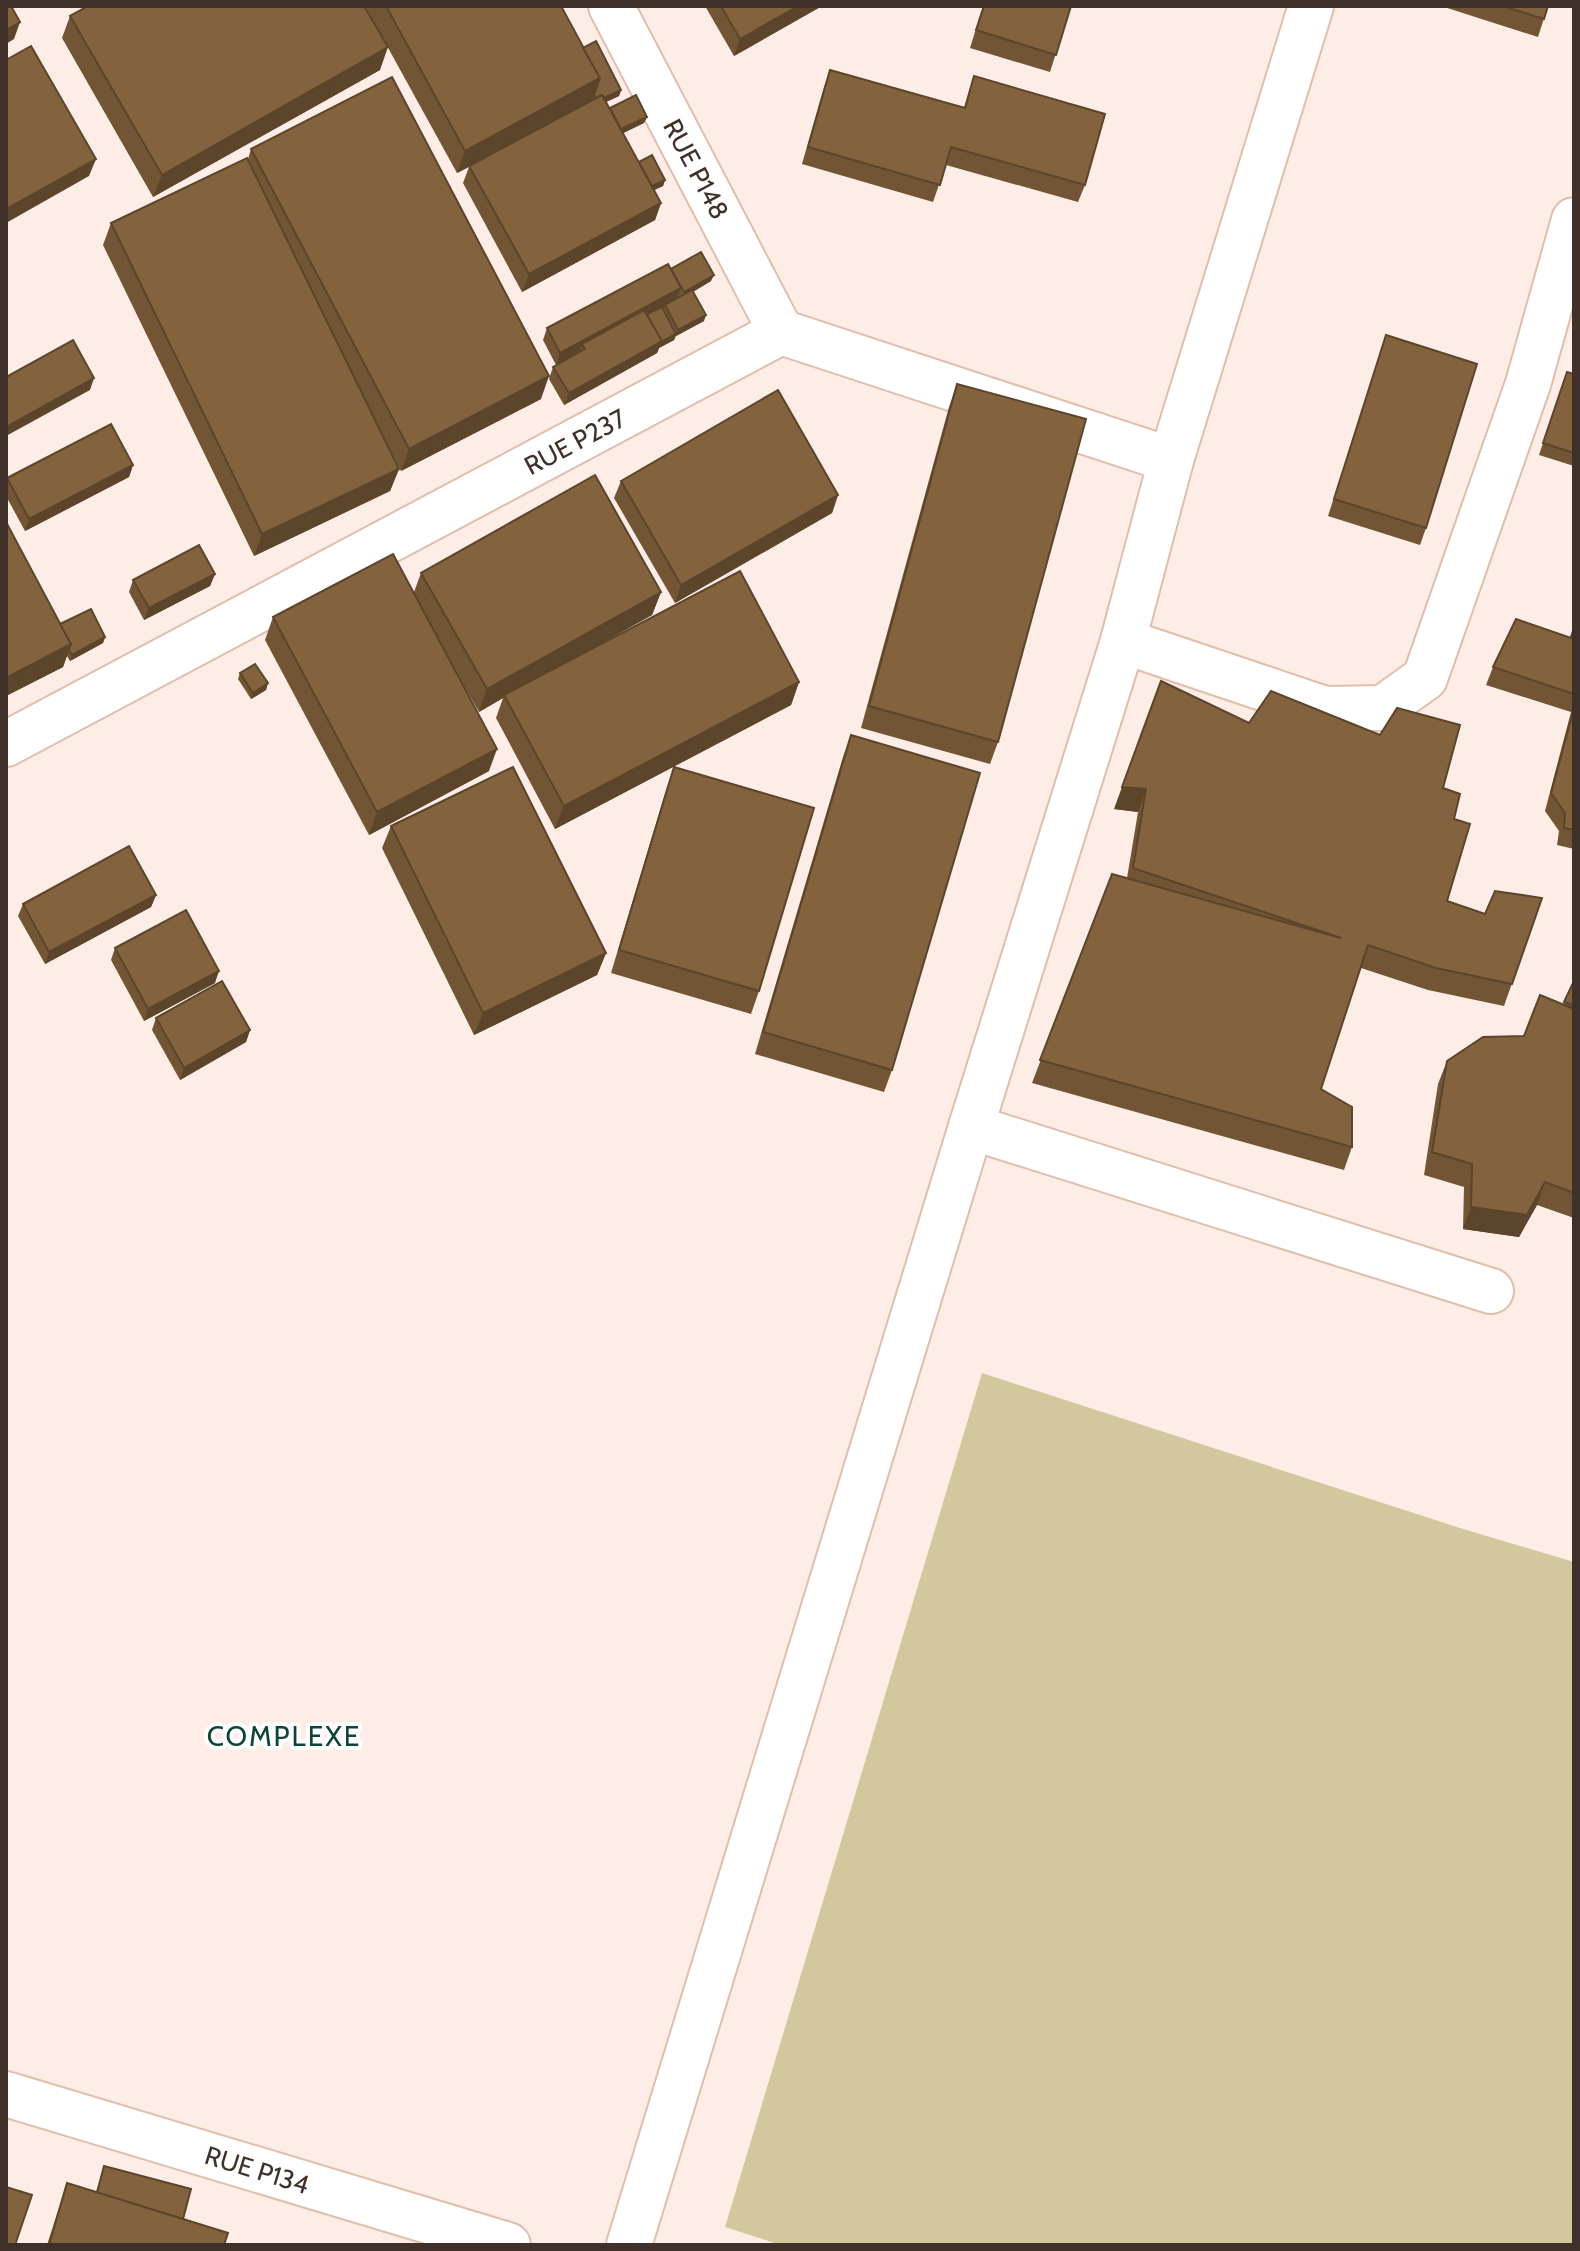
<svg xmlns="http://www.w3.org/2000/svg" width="1580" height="2251" viewBox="0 0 1580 2251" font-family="Cabin,sans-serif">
	<rect width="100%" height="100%" fill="#fdede6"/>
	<polygon fill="#d2c79d" points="982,1373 1460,1528 1574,1562 1574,2245 781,2245 725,2227"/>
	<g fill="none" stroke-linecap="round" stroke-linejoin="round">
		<g stroke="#e1bdac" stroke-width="48">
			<g id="minor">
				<polyline points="611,6 781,332"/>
				<polyline points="1123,641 1325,709 1383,708 1425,678 1528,384 1574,220"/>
				<polyline points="6,744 781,332 1171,460"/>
				<polyline points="971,1127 1491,1291"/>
				<polyline points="629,2245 971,1127 1123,641 1171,460 1311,6"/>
			</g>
		</g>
		<g stroke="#e1bdac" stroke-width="48">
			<polyline id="tertiary" points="6,2094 508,2245"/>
		</g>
		<use href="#minor" stroke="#fff" stroke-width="44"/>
		<use href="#tertiary" stroke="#fff" stroke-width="44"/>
	</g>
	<g fill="#715535">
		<polygon points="365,6 560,6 583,48 621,90 619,96 606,102 610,108 647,117 644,123 623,133 639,162 665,180 663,186 654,190 661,203 655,220 522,292 463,183 469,167 457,173"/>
		<polygon points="705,6 822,6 734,56"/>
		<polygon points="983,6 1071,6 1050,72 970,48"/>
		<polygon points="1441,6 1548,6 1538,37"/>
		<polygon points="70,16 380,70 153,197 62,38"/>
		<polygon points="830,70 964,108 974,76 1085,185 1078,202 946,165 933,202 802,164 824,87"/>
		<polygon points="251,149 541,399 401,471 385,440 399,469 390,491 254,556 103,245 111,223 248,159"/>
		<polygon points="671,270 711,281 693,292 704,321 676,336 674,340 659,348 657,353 564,405 549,379 553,367 556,365 543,340 547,328"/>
		<polygon points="1386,335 1426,528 1420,545 1328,516"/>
		<polygon points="1567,372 1574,374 1574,466 1539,455"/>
		<polygon points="957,384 998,742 990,764 861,728 949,407"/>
		<polygon points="133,465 129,477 25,531 6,496 7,478"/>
		<polygon points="621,481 838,495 832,513 675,603 614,498"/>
		<polygon points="6,522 60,624 105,637 103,643 70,661 67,656 63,667 6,696"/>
		<polygon points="421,573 661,592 652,615 570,661 799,682 791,705 555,829 496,718 503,698 479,712 461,681 489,771 369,835 265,640 273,617 414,592"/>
		<polygon points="215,574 210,586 144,620 129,592 133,580"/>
		<polygon points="1574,627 1574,849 1557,845 1559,831 1545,811 1571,712 1486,685 1493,667 1570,637"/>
		<polygon points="240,673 268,683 266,690 251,699 238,679"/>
		<polygon points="1249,723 1443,788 1454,819 1447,901 1485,914 1542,898 1504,1006 1428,990 1361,968 1321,1089 1352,1147 1344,1170 1032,1083 1112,874 1127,878 1138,812 1114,809"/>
		<polygon points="851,735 892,1070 884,1092 755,1054 843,757"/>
		<polygon points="674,767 759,991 751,1014 611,973 666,790"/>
		<polygon points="391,826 606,953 597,975 474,1035 382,848"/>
		<polygon points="156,895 151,907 45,964 18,916 23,904"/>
		<polygon points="115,948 215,983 144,1021 111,960"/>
		<polygon points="1574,981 1574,1218 1537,1205 1519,1237 1463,1229 1464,1187 1424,1175 1438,1084 1447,1061 1524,1036 1563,1004"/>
		<polygon points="156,1018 250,1030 246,1042 180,1080 152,1030"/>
		<polygon points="104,2166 183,2219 224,2245 47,2245 67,2183 96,2192"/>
	</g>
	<g fill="#5c452b">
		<polygon points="798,6 822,6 734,56 740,39"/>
		<polygon points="20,22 14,39 6,44 6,30"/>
		<polygon points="388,47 380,70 153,197 162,175"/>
		<polygon points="600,78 592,101 457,173 465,151"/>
		<polygon points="621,90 619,96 595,107 597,101"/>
		<polygon points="647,117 644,123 615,137 617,131"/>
		<polygon points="96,159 89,176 6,223 6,209"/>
		<polygon points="665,180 663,186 646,194 648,188"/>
		<polygon points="661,203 655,220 522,292 529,274"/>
		<polygon points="714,275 711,281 682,298 684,292"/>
		<polygon points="681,288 676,300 585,349 582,344 580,352 556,365 560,353"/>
		<polygon points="706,315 704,321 676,336 678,330"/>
		<polygon points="676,334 674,340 659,348 657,353 564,405 569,393 662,341"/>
		<polygon points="549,376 541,399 401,471 409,449"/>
		<polygon points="94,378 90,390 6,436 6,427"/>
		<polygon points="133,465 129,477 25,531 29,519"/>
		<polygon points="399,469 390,491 254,556 262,534"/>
		<polygon points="838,495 832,513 675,603 681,585"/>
		<polygon points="215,574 210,586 144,620 149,608"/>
		<polygon points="661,592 652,615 505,697 504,695 503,698 479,712 487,689"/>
		<polygon points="105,637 103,643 70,661 72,655"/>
		<polygon points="71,644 63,667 6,696 6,678"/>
		<polygon points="799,682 791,705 555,829 564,806"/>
		<polygon points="268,683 266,690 251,699 253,693"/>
		<polygon points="497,749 489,771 369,835 377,812"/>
		<polygon points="1122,787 1146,789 1138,812 1114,809"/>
		<polygon points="156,895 151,907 45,964 49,952"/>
		<polygon points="606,953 597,975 474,1035 483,1013"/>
		<polygon points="219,971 215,983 144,1021 148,1009"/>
		<polygon points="250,1030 246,1042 180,1080 184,1068"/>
		<polygon points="1545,1182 1537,1205 1519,1237 1463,1229 1471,1207"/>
	</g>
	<g fill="#83633e" stroke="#5c452b" stroke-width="2">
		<polygon points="6,6 11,6 20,22 6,30"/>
		<polygon points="88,6 364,6 388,47 162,175 70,16"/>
		<polygon points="386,6 561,6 600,78 465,151"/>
		<polygon points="721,6 798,6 740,39"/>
		<polygon points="984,6 1071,6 1056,55 976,30"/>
		<polygon points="1503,6 1548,6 1544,19"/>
		<polygon points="596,41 621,90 604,98 602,95 596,98 594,95 600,78 583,48"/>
		<polygon points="31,46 96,159 6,209 6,60"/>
		<polygon points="830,70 965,108 974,76 1105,114 1085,185 951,147 940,185 808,147"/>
		<polygon points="392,77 549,376 409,449 251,149"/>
		<polygon points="602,95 661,203 529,274 469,166"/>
		<polygon points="636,95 647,117 621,129 610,108"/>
		<polygon points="652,155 665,180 652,186 639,162"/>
		<polygon points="247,158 399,469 262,534 111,223"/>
		<polygon points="701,252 714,275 684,292 671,269"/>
		<polygon points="668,264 681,288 560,353 547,328"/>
		<polygon points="692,290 706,315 678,330 665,305"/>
		<polygon points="662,307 676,334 661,342 647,314"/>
		<polygon points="644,310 662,341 569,393 553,367 585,349 582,344"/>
		<polygon points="1386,335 1477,364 1426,528 1334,499"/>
		<polygon points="73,340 94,378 6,427 6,377"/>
		<polygon points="1567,372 1574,374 1574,453 1543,443"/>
		<polygon points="957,384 1086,419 998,742 869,706"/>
		<polygon points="778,390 838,495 681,585 621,481"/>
		<polygon points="111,424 133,465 29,519 7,478"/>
		<polygon points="595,475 661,592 487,689 421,573"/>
		<polygon points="6,522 71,644 6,678"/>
		<polygon points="199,545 215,574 149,608 133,580"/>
		<polygon points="393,554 497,749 377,812 273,617"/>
		<polygon points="740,571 799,682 564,806 504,695"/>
		<polygon points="91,609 105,637 72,655 69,650 71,644 60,624"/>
		<polygon points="1516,619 1571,638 1574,627 1574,694 1493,667"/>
		<polygon points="255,664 268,683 253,693 240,673"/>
		<polygon points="1161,681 1249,723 1271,691 1380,735 1397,708 1460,725 1443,788 1460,794 1454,819 1470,824 1447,901 1485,914 1495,891 1542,898 1512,984 1436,968 1368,945 1321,1089 1352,1107 1352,1147 1040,1060 1112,874 1341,938 1133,868 1146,789 1122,787"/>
		<polygon points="1574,708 1574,830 1564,828 1565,813 1551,793"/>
		<polygon points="851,735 980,773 892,1070 763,1032"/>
		<polygon points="513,767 606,953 483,1013 391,826"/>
		<polygon points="674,767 814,808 759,991 619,950"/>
		<polygon points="129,846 156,895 49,952 23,904"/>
		<polygon points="186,910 219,971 148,1009 115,948"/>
		<polygon points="222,981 250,1030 184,1068 156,1018"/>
		<polygon points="1574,981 1574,1005 1564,1002"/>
		<polygon points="1540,995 1574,1009 1574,1193 1545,1182 1527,1215 1471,1207 1472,1164 1432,1152 1447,1061 1483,1037 1524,1036"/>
		<polygon points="104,2166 191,2189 183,2219 97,2193"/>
		<polygon points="67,2183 228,2233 224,2245 49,2245"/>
		<polygon points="6,2187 32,2195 15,2245 6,2245"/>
	</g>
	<g text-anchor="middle" stroke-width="8" stroke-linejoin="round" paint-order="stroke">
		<g font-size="26" fill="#3f312a" stroke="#fefefe">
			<text transform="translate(696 169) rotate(62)" y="9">RUE P148</text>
			<text transform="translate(575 442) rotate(-28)" y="9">RUE P237</text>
			<text transform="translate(257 2170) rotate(17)" y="9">RUE P134</text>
		</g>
		<g font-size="28" letter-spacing="2" fill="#104333" stroke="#fefefe">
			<text x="284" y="1746">COMPLEXE</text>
		</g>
	</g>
	<rect width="1580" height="2251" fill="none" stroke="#3f312a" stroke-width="16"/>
</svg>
